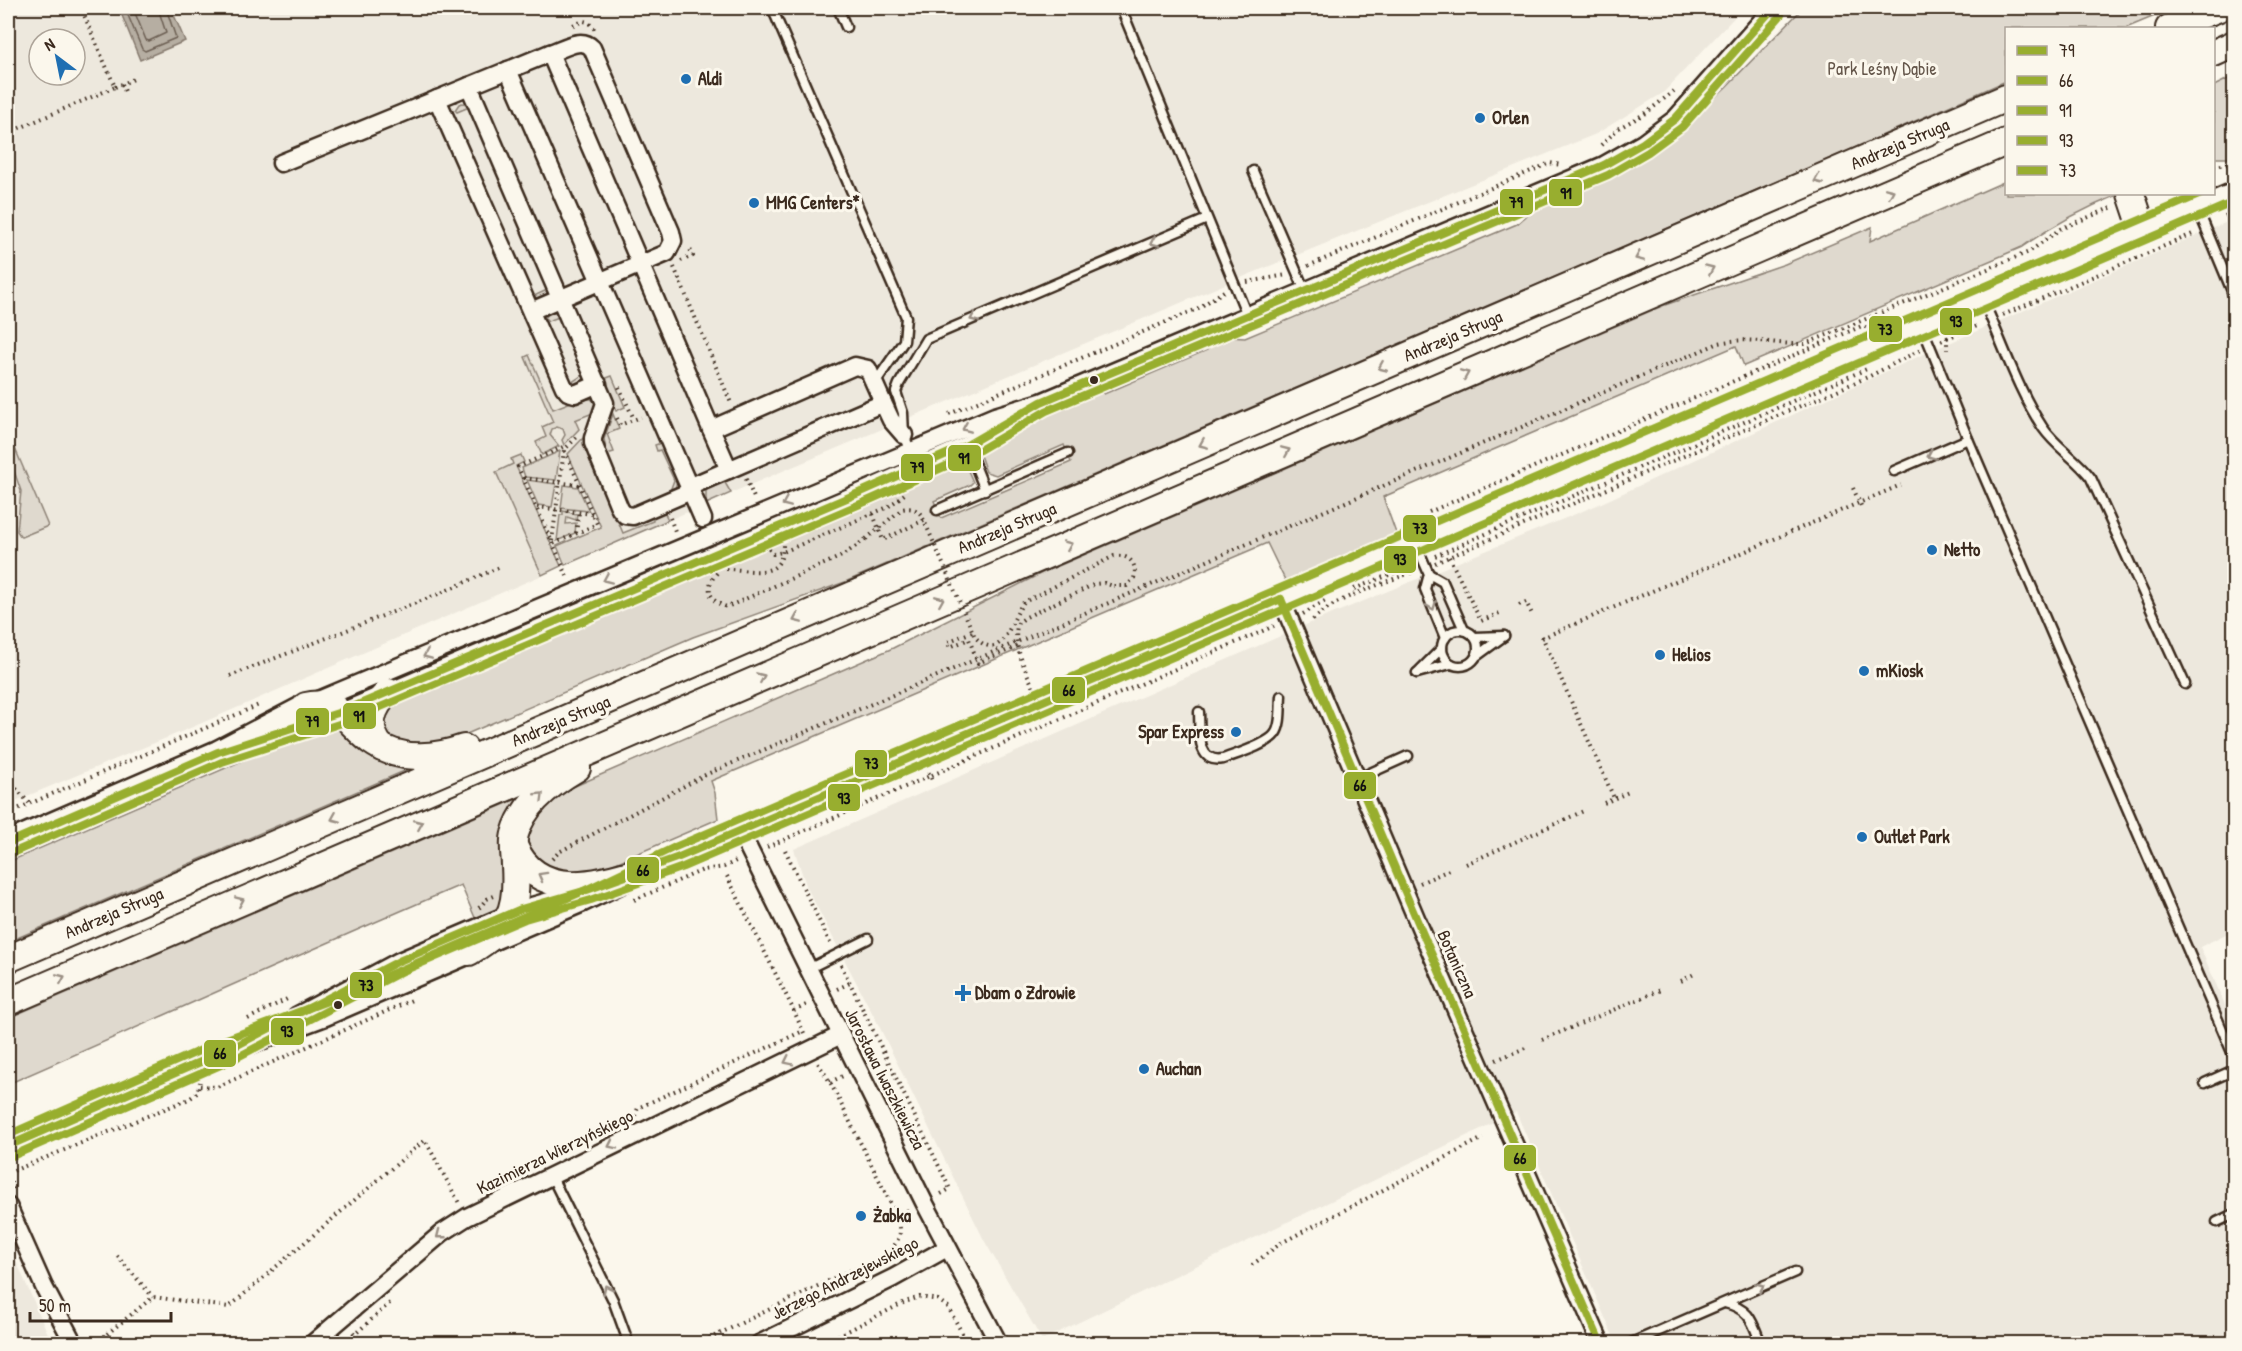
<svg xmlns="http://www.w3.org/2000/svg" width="2242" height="1351" viewBox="0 0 2242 1351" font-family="'Patrick Hand',sans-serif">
	<rect width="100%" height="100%" fill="#fbf7ec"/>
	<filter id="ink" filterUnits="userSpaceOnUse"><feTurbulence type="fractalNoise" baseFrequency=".0167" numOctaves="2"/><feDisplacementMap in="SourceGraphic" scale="12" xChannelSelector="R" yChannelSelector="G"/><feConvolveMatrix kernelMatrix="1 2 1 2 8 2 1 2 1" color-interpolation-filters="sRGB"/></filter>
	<g filter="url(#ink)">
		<g fill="#ede8dd" fill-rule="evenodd">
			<path d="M8,8H1743L1663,93L1596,134L1223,285L731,493L188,729L8,804ZM39,39H75V75H39Z"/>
			<polygon points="2234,219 2234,930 2200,947 2234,1026 2234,1060 2225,1064 2234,1087 2234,1343 1616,1343 1516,1112 1042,1340 984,1240 878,1024 807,888 794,849 1315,621 1595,506 1924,354"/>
			<polygon points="8,1242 41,1318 52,1343 8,1343"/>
		</g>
		<g fill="#dfd9ce" stroke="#8d8276" stroke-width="1.5">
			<path d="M1803,8H2174L2126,28H2006V81L1847,151L845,582L693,637L448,742L437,746L392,741C376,717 388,706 407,690L961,455L973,482L970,485L934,501L941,518L1071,462L1064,445L996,475L986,472L977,447L1102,389L1104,394L1207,350L1206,346L1227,337L1245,338L1517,224L1540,204L1579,189L1641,158L1688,123L1726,87Z"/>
			<polygon points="2234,76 2234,158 2214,158 2214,86"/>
			<polygon points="462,103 468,104 548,289 548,295 538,299 535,297 536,295 547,290 469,107 457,112 455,110 459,104"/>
			<path d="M2006,181V194H2120C2085,208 2053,225 2022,247L1744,366L1736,346L1383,497L1397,536L1286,582L1267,543L711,781L715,793L718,819L590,874L554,873L528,853L525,832L527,826L559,793L893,648L1042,573L1662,306L1785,264L1872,227L1870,241Z"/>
			<polygon points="554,311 559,314 586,376 585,382 578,386 572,382 583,375 559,317 548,321 545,318 549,313"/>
			<polygon points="529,355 553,409 579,399 591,399 597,404 593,413 575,420 579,429 564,445 562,440 565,435 563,429 557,427 552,429 550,435 559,446 542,455 536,442 546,437 542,427 553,422 525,357"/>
			<polygon points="612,376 625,407 616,411 604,379"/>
			<polygon points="613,414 619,429 607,434 614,452 607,454 604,439"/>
			<polygon points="8,432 48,526 21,537 17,531 21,491 8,454"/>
			<polygon points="583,438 623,533 653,521 653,513 663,509 668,520 565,565 557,546 601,527 568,454"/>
			<polygon points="661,443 677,479 675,491 670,491 674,480 660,450 657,451 655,445"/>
			<polygon points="560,451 556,480 525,477 522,468"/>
			<polygon points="521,455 524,462 516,466 561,566 542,575 496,472 513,464 511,459"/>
			<polygon points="527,480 556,484 552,507 538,505"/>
			<polygon points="724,481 731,493 706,504 706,490"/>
			<polygon points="564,485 578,487 589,511 561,508"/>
			<polygon points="563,511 577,514 576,520 567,517 566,524 576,523 575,533 557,541 560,515 563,515"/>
			<polygon points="337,720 409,769 8,942 8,862"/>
			<path d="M519,798L521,799L503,907L476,920L461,885C309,950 159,1018 8,1084V1018Z"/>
		</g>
		<polygon fill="#b6aea2" stroke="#85796d" stroke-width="1.5" points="119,8 171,8 185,41 140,60"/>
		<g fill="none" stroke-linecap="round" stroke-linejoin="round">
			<g stroke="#6c5f53" stroke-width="1.5">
				<polyline points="125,8 142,49 145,51 176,38 166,8"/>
				<polyline points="133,8 146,40 149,41 166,33 158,8"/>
			</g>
			<g stroke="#3b2a1e" stroke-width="13">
				<g id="lane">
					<polyline points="772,8 906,317 904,341 875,383"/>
					<polyline points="838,8 846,27"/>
					<polyline points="1121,8 1247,315"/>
					<polyline points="1253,171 1305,291"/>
					<polyline points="2197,207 2234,296"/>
					<path d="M1982,298C2002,341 2017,389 2043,428C2056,447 2077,459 2091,478L2185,684"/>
					<polyline points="1921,324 1968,439 2234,1057"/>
					<polyline points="967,445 985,490"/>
					<polyline points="912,454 904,435 903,413 896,392 899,384 926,339 1207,219"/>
					<polyline points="1894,471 1968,439"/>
					<polyline points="937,510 1068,453"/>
					<polyline points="1415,542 1429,574 1443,582 1464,630"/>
					<polyline points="1429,574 1425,589 1445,638"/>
					<circle cx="1460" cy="648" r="18"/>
					<polyline points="1475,637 1504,636"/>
					<polyline points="1478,655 1504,636"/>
					<polyline points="1417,673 1442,648"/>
					<polyline points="1417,673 1451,664"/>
					<path d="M1199,712C1200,730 1196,764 1223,759C1236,754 1267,745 1275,734C1282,725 1280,707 1281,696"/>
					<polyline points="1357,779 1408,756"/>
					<polyline points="808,969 868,939"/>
					<polyline points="2205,1083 2234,1070"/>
					<polyline points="551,1175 613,1300 629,1344"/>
					<polyline points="2217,1222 2234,1214"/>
					<path d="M1725,1303C1750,1309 1752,1321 1761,1344"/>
					<polyline points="1629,1344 1795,1272"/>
				</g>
			</g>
			<g stroke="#3b2a1e" stroke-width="21">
				<g id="street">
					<polyline points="508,70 703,519"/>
					<polyline points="469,86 605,403 593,438 593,443 620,509 625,515 633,516 691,491"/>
					<polyline points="437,99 564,387 568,392 575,394 598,384"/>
					<polyline points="281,163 550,53 711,429 855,366 868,369 883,403"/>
					<path d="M531,311L667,253L673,241L671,232L592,48C581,36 563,49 550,53"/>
					<polyline points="711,429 729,470"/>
					<polyline points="689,487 883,403 891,420 904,435"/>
					<polyline points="1281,599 1422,932 1601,1344"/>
					<polyline points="314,702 995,416 1041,402 1604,165 1643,143 1675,119 1773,8"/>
					<polyline points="255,741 341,712 861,492 967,445 1023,413"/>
					<polyline points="740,831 924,1202 999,1344"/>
					<polyline points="492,942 583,903 679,857 2234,191"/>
					<polyline points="296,1016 399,961 521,909 585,891"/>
					<polyline points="8,1206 44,1287 74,1344"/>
					<polyline points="312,1344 442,1233 467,1217 841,1035"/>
					<polyline points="759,1344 893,1278 947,1248"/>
				</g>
			</g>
			<g stroke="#3b2a1e" stroke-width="27">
				<g id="secondary">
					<polyline points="8,843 218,752 306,706"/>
					<polyline points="8,1146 228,1050 325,1014 469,952"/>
				</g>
			</g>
			<g stroke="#3b2a1e" stroke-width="30">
				<g id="primary">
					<polyline points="2169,28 2219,8"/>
					<polyline points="2214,53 2234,44"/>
					<polyline points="2131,194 2143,230"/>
					<path d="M306,706C339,698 348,724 371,741C399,761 433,759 464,748"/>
					<path d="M382,748C365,729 370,709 388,692"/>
					<path d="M514,846C537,900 596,885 639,871"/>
					<path d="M469,952C509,927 518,914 515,866C515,856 512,844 515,834C523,804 551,783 577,768"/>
					<polyline points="8,959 2006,98"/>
					<polyline points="8,1002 2006,142"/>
				</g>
			</g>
			<g stroke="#3b2a1e" stroke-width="4" stroke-dasharray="1.5 4.5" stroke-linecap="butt">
				<polyline points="573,25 584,21 588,22 596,31"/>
				<polyline points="122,84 126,94"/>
				<polyline points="115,87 134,79"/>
				<polyline points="8,133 115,87 81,8"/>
				<polyline points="1601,145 1619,128 1646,113 1674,91"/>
				<polyline points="2214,166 2234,163"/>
				<polyline points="2225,216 2234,212"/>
				<polyline points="681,261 693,256 689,247"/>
				<polyline points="1308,266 1550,163 1561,165"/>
				<polyline points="674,267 731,403"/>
				<polyline points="1247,282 1287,275"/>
				<polyline points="2003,315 2195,233"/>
				<polyline points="1947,338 1980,325"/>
				<polyline points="1941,341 1947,338 1947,350"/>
				<polyline points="619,387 634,419"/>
				<polyline points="949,414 1197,309 1224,291"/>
				<polyline points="617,418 620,425 641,417"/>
				<polyline points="524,478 579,485"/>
				<polyline points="746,479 755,500"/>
				<polyline points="1853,488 1862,508"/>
				<polyline points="537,507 592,514"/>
				<polyline points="1429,512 1862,326 1870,329"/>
				<polyline points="873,514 883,540 924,520"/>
				<polyline points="670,518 675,531"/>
				<polyline points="576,533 579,512"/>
				<polyline points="552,541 564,450 577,437"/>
				<polyline points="553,544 518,467 563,447 597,524 553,544 567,576"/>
				<polyline points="769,549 773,554 783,552 888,507 907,492"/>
				<polyline points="1435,556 1869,368"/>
				<polyline points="1449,557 1481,621 1502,612"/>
				<polyline points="1435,563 1870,376 1920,350"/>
				<path d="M726,569C751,569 783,582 783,544"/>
				<path d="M717,573C704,587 709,602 727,607L842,556L866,539"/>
				<polyline points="1354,589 1411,566"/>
				<polyline points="1519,605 1526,602 1532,614"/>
				<polyline points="1303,614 1325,601"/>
				<path d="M1313,620C1331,599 1388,582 1415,571"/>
				<polyline points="972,632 947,642 950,647 969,639 978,663 1018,646"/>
				<polyline points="1542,636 1614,798"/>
				<polyline points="1542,638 1901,485"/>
				<polyline points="230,676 441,593 502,566"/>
				<path d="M1033,687C1026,670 1011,643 1018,623L1026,617L1095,584L1104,583L1113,586"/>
				<polyline points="926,767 932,780"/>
				<polyline points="8,773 12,784 29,803"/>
				<polyline points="1604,803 1631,791"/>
				<polyline points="8,813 259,705"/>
				<polyline points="767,847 1274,626"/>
				<polyline points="785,850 831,945"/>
				<path d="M552,859L559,852L707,774L1719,343C1751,336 1773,345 1805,344L2029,252L2060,229L2113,207"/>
				<polyline points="1466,864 1586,810"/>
				<polyline points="727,876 794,1011"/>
				<polyline points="1420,883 1449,870"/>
				<polyline points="634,900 703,870 724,867 738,860"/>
				<polyline points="479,908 487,899 494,896"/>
				<polyline points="841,965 850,983"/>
				<polyline points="1681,981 1696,973"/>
				<polyline points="837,989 850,983 950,1189 939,1195"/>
				<polyline points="248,1019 289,998"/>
				<polyline points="804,1033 794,1011 808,1004"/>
				<polyline points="1542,1040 1663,989"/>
				<polyline points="1496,1060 1525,1048"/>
				<polyline points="818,1063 830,1082 897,1216"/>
				<polyline points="830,1082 843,1076"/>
				<polyline points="200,1086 217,1087 414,999"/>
				<polyline points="635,1116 638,1108 803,1031"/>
				<polyline points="8,1173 189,1099 197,1093 200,1082"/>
				<polyline points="11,1182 14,1192"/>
				<polyline points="117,1256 153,1297"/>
				<path d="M883,1259C896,1242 905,1238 897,1216L910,1209"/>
				<polyline points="1252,1265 1281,1243 1483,1138"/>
				<polyline points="353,1332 363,1344"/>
				<polyline points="107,1334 153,1297 229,1307 425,1140 459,1203"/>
				<polyline points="95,1344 107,1334 115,1344"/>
				<polyline points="344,1344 391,1302"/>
				<polyline points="698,1344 849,1271 865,1267 883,1259"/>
				<polyline points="822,1344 905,1302 920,1297 938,1300 948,1307 968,1344"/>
			</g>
			<use href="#lane" stroke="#fbf7ec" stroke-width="8"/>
			<use href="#street" stroke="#fbf7ec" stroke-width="16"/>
			<use href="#secondary" stroke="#fbf7ec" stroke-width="22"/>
			<use href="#primary" stroke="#fbf7ec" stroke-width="26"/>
			<path stroke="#3b2a1e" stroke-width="4" stroke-dasharray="1.5 4.5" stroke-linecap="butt" d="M866,539L902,509C912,507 918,509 923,518L975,637C1004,667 1011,616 1024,602L1114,556C1128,554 1138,563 1134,578L1127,586H1113"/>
			<g stroke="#fbf7ec" stroke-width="12">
				<polyline id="bus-1" points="8,843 218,752 341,712 861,492 967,445 1041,402 1604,165 1643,143 1675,119 1773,8"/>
			</g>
			<g stroke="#fbf7ec" stroke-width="12">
				<g id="bus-2">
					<polyline points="1281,599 1422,932 1601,1344"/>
					<polyline points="8,1146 228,1050 399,961 521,909 587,890 679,857 1281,599"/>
				</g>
			</g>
			<g stroke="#fbf7ec" stroke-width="12">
				<polyline id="bus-3" points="12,853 222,762 345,722 865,502 971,455 1046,411 1608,175 1648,152 1682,127 1781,15"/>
			</g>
			<g stroke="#fbf7ec" stroke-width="12">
				<polyline id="bus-4" points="12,1156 232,1060 403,971 525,919 591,900 683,867 2234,202"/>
			</g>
			<g stroke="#fbf7ec" stroke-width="12">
				<polyline id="bus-5" points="8,1135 224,1040 338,997 579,893 675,847 2201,194"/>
			</g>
			<use href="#bus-1" stroke="#98ae2f" stroke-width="8"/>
			<use href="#bus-2" stroke="#98ae2f" stroke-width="8"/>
			<use href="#bus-3" stroke="#98ae2f" stroke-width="8"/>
			<use href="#bus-4" stroke="#98ae2f" stroke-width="8"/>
			<use href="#bus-5" stroke="#98ae2f" stroke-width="8"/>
		</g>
		<defs><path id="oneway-chevron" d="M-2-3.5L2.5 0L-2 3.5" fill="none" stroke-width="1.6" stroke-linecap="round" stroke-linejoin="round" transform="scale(1.5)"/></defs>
		<g stroke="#9b9085">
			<use href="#oneway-chevron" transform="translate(1818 180) rotate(157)"/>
			<use href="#oneway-chevron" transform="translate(1890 192) rotate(-23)"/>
			<use href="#oneway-chevron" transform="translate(1154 242) rotate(157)"/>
			<use href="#oneway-chevron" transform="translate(1639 257) rotate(157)"/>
			<use href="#oneway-chevron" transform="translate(1710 269) rotate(-23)"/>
			<use href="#oneway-chevron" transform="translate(974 318) rotate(157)"/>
			<use href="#oneway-chevron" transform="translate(1382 367) rotate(157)"/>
			<use href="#oneway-chevron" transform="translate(1465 374) rotate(-23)"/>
			<use href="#oneway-chevron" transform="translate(966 428) rotate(157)"/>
			<use href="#oneway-chevron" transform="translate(1203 444) rotate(157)"/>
			<use href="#oneway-chevron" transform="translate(1286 451) rotate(-23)"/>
			<use href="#oneway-chevron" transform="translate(1931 455) rotate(156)"/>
			<use href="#oneway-chevron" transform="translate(786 503) rotate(157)"/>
			<use href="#oneway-chevron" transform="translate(1068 545) rotate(-23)"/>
			<use href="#oneway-chevron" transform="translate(607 579) rotate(156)"/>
			<use href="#oneway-chevron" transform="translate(940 600) rotate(-23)"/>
			<use href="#oneway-chevron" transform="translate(1432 606) rotate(68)"/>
			<use href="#oneway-chevron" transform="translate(797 619) rotate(157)"/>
			<use href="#oneway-chevron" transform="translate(427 655) rotate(157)"/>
			<use href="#oneway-chevron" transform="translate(761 677) rotate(-23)"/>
			<use href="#oneway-chevron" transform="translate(540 796) rotate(-44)"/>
			<use href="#oneway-chevron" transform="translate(335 818) rotate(157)"/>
			<use href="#oneway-chevron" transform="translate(419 824) rotate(-23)"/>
			<use href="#oneway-chevron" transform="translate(542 876) rotate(-151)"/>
			<use href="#oneway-chevron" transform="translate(240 901) rotate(-23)"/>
			<use href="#oneway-chevron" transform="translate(61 978) rotate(-23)"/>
			<use href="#oneway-chevron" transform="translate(788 1061) rotate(154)"/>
			<use href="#oneway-chevron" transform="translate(612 1145) rotate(154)"/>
			<use href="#oneway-chevron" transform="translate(440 1235) rotate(142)"/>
			<use href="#oneway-chevron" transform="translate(1760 1287) rotate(-24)"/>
			<use href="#oneway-chevron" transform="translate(607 1289) rotate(-116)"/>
		</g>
	</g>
	<g fill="#1f6fb2" stroke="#fbf7ec" stroke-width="2">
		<circle cx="686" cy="79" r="6"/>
		<circle cx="1480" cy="118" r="6"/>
		<circle cx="754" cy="203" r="6"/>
		<circle cx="1932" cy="550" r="6"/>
		<circle cx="1660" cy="655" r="6"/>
		<circle cx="1864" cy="671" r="6"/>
		<circle cx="1236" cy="732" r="6"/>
		<circle cx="1862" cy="837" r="6"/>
		<path d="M960 984h6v6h6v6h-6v6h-6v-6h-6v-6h6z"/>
		<circle cx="1144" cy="1069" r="6"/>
		<circle cx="861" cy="1216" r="6"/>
	</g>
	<g fill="#3b2a1e" stroke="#fbf7ec" stroke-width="2">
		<circle cx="1094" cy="380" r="5"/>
		<circle cx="338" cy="1005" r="5"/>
	</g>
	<g text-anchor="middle" stroke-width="6" stroke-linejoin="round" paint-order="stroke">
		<g font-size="18" fill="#64564a" stroke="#fbf7ec">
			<text x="1882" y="75">Park Leśny Dąbie</text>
		</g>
		<g font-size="18" font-weight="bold" fill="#3b2a1e" stroke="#fbf7ec" text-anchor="start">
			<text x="698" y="85">Aldi</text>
			<text x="1492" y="124">Orlen</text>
			<text x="766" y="209">MMG Centers*</text>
			<text x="1944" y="556">Netto</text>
			<text x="1672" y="661">Helios</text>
			<text x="1876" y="677">mKiosk</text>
			<text x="1224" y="738" text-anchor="end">Spar Express</text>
			<text x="1874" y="843">Outlet Park</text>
			<text x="975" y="999">Dbam o Zdrowie</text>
			<text x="1156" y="1075">Auchan</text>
			<text x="873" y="1222">Żabka</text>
		</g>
		<g font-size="18" fill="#3b2a1e" stroke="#fbf7ec">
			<text transform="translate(1900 144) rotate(-23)" y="6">Andrzeja Struga</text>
			<text transform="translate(1453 336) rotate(-23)" y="6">Andrzeja Struga</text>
			<text transform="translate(1007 528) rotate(-23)" y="6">Andrzeja Struga</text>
			<text transform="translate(561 721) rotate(-23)" y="6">Andrzeja Struga</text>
			<text transform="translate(114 913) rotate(-23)" y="6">Andrzeja Struga</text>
			<text transform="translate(1457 964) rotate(66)" y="6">Botaniczna</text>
			<text transform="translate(885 1079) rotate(63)" y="6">Jarosława Iwaszkiewicza</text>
			<text transform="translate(555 1152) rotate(-26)" y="6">Kazimierza Wierzyńskiego</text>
			<text transform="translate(845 1278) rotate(-27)" y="6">Jerzego Andrzejewskiego</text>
		</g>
	</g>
	<g stroke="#fbf7ec" stroke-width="2">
		<rect x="1548" y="178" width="35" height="29" rx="6" fill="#98ae2f"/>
		<rect x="1499" y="188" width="35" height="28" rx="6" fill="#98ae2f"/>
		<rect x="1939" y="307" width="34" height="29" rx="6" fill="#98ae2f"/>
		<rect x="1868" y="315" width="35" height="28" rx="6" fill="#98ae2f"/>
		<rect x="947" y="444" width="35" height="28" rx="6" fill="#98ae2f"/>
		<rect x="900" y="453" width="34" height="29" rx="6" fill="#98ae2f"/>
		<rect x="1402" y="514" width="35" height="29" rx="6" fill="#98ae2f"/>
		<rect x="1383" y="545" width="34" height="29" rx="6" fill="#98ae2f"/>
		<rect x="1051" y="676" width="35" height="28" rx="6" fill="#98ae2f"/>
		<rect x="342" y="702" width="35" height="28" rx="6" fill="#98ae2f"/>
		<rect x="295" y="707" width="35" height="29" rx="6" fill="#98ae2f"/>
		<rect x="854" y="749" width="34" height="29" rx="6" fill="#98ae2f"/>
		<rect x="1343" y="771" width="34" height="29" rx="6" fill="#98ae2f"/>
		<rect x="827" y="783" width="34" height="29" rx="6" fill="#98ae2f"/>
		<rect x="626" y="856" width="34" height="28" rx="6" fill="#98ae2f"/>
		<rect x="349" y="971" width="34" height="28" rx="6" fill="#98ae2f"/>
		<rect x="270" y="1017" width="35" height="29" rx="6" fill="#98ae2f"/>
		<rect x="203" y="1039" width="34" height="29" rx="6" fill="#98ae2f"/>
		<rect x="1503" y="1144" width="34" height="28" rx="6" fill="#98ae2f"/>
	</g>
	<g font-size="16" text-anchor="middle" font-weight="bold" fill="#111">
		<text x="1566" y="199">91</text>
		<text x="1516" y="208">79</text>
		<text x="1956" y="327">93</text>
		<text x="1885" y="335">73</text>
		<text x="964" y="464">91</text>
		<text x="917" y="473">79</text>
		<text x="1420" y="534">73</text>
		<text x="1400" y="565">93</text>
		<text x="1069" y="696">66</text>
		<text x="359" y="722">91</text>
		<text x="312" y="727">79</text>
		<text x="871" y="769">73</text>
		<text x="1360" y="791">66</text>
		<text x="844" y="804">93</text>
		<text x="643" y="876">66</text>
		<text x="366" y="991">73</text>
		<text x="287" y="1037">93</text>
		<text x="220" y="1059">66</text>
		<text x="1520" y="1164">66</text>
	</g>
	<rect width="2242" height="1351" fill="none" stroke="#fbf7ec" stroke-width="30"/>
	<rect x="15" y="15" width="2212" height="1321" fill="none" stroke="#3b2a1e" stroke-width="2" filter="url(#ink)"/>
	<rect x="2005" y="27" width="210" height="168" fill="#fbf7ec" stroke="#aea59a" stroke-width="1.5"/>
	<rect x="2017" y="46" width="30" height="9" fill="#98ae2f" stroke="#aea59a" stroke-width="1.5"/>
	<text x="2059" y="57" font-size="18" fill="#3b2a1e">79</text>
	<rect x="2017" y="76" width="30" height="9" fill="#98ae2f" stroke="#aea59a" stroke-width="1.5"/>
	<text x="2059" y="87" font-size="18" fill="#3b2a1e">66</text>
	<rect x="2017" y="106" width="30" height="9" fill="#98ae2f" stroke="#aea59a" stroke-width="1.5"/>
	<text x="2059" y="117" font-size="18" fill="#3b2a1e">91</text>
	<rect x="2017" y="136" width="30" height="9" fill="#98ae2f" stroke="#aea59a" stroke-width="1.5"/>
	<text x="2059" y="147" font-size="18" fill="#3b2a1e">93</text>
	<rect x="2017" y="166" width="30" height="9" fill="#98ae2f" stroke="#aea59a" stroke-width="1.5"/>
	<text x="2059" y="177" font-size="18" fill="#3b2a1e">73</text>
	<g transform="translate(57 57) rotate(328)"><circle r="28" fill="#fbf7ec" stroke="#aea59a" stroke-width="1.5"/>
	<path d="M0-4.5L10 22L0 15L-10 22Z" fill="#1f6fb2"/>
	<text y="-9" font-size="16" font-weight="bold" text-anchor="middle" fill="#3b2a1e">N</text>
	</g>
	<path d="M30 1312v9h141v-9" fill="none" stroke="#3b2a1e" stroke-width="3"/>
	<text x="39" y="1312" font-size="18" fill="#3b2a1e" stroke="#fbf7ec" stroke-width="4.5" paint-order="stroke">50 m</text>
</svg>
